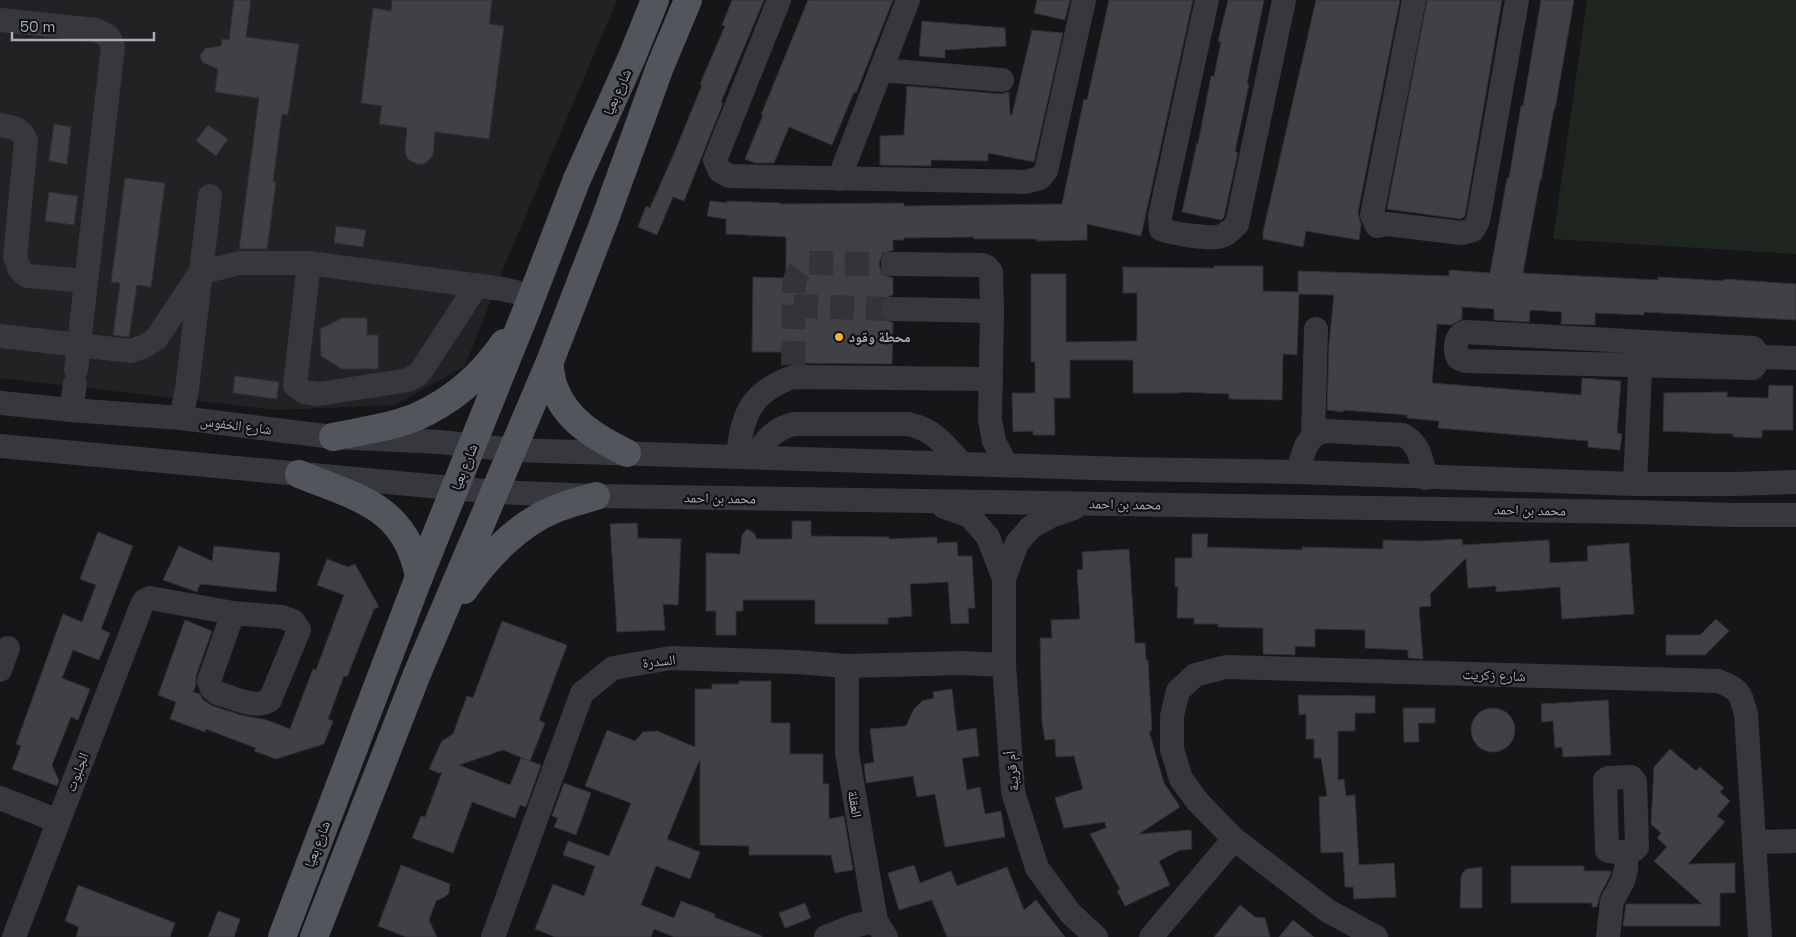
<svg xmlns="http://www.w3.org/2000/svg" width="1796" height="937" viewBox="0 0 1796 937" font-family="'Space Grotesk','Noto Naskh Arabic',sans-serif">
	<rect width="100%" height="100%" fill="#161618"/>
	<polygon fill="#222225" points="0,0 617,0 505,264 465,366 395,405 278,410 0,378"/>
	<polygon fill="#1e261f" points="1587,0 1796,0 1796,254 1553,239"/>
	<g fill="#404145" stroke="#303034">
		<polygon points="234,0 251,0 246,37 299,44 288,115 282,114 273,182 276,182 267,249 239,249 259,98 258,96 257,98 215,92 218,69 204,63 201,60 200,55 206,48 221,46 222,39 229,40"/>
		<polygon points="392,0 492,0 489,24 504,26 489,139 435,132 433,155 429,160 424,164 418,164 412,162 407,158 405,152 407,128 379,124 382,106 361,103 373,8 391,11"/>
		<polygon points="732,0 764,0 721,102 723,103 684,201 673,197 657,235 638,227 646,206 650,208 675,151 702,85 700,84 725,26 722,25"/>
		<polygon points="808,0 893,0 856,93 854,92 832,145 789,127 774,163 755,163 745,159 763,115 761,115"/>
		<polygon points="1037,0 1070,0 1065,20 1034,13"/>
		<polygon points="1109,0 1193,0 1141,236 1087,224 1087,240 1037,241 1037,239 974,239 974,237 904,238 904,240 893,240 893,250 887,252 881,257 879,264 881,271 886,276 893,278 893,295 887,297 882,302 879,309 881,315 886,320 893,323 892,364 793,363 785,365 785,352 752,352 753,277 786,278 786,237 726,234 726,219 707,216 710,201 727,203 727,201 780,203 780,204 904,203 904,206 1062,204 1084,99 1087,100"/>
		<polygon points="1228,0 1264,0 1247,84 1249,84 1235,152 1238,152 1224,217 1221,220 1182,212 1197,143 1198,144 1211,76 1214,76 1221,42 1218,41"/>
		<polygon points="1316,0 1400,0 1358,212 1361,225 1359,240 1306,231 1303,247 1263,239 1263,232"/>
		<polygon points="1427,0 1502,0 1465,216 1460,219 1387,209"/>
		<polygon points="1541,0 1574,0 1555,109 1554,109 1541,180 1540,180 1523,273 1658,280 1658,277 1723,281 1724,279 1796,284 1796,320 1644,312 1644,315 1595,313 1595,325 1561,324 1562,312 1530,310 1529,322 1494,320 1494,309 1462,307 1462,319 1451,325 1437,324 1432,383 1581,395 1582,378 1621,381 1617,433 1622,434 1620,450 1588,447 1588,441 1438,428 1439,421 1407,418 1407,415 1343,410 1343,412 1327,410 1329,344 1334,295 1299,294 1297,355 1283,354 1282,400 1229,399 1229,394 1180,392 1180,393 1133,393 1133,360 1070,360 1070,398 1054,398 1055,435 1033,435 1033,431 1013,432 1012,393 1035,393 1035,362 1031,362 1031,274 1066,274 1066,342 1137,341 1137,293 1123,293 1123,267 1214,268 1214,266 1263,266 1263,291 1298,292 1298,271 1449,276 1449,270 1490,273 1507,178 1509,178 1521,106 1523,106"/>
		<polygon points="922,21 1005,28 1006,46 945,50 945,58 919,56"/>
		<polygon points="1032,30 1063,33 1034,162 988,153 988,161 931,160 931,166 880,165 880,136 904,135 907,86 1001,94 1009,92 1010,115 1012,115"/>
		<polygon points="54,124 71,127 67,164 49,161"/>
		<polygon points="208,125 228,139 216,156 196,141"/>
		<polygon points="125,178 165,183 151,287 137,285 129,337 113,335 120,283 111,282"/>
		<polygon points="49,192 78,196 74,225 45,221"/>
		<polygon points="336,226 366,230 363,247 334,243"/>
		<polygon points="342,318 367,318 367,335 378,335 378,369 342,369 321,356 320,329"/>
		<polygon points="235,376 279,382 277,399 233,393"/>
		<polygon points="1769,385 1793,386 1793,430 1762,430 1762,438 1733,437 1733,434 1663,431 1664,393 1727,392 1727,397 1768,398"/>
		<polygon points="792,521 811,521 811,536 889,537 889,539 937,537 937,543 957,542 958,556 972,556 975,608 968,608 969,623 951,624 948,582 910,584 912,616 888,618 888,624 815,624 815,600 743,600 743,611 736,611 736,635 716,635 716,611 706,611 706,553 740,554 742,535 747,529 754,533 757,539 792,539"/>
		<polygon points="637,523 638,538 681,539 678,605 663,604 665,630 617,632 610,524"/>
		<polygon points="98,532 133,546 101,629 110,633 99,660 73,650 62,678 90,689 78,720 71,717 52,765 59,781 57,786 12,769 21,746 16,744 63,614 82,622 96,585 80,579"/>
		<polygon points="1192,534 1208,534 1207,547 1302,550 1302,547 1383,549 1383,540 1421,541 1462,539 1463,545 1549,540 1550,563 1588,561 1587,546 1629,543 1634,614 1562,619 1560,587 1496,592 1496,586 1468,588 1466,558 1430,594 1431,606 1419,607 1423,659 1408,658 1408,650 1365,648 1365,630 1315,629 1315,647 1295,646 1295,655 1263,654 1263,628 1218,627 1218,624 1194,624 1194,618 1177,618 1178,587 1175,587 1175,558 1192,558"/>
		<polygon points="179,546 212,561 214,546 280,553 276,592 200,584 197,592 163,580"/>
		<polygon points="1129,549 1135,643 1145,643 1146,660 1148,660 1152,731 1149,731 1164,783 1180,807 1139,834 1191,830 1192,849 1180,850 1159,861 1170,885 1125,906 1117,891 1120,889 1090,834 1106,828 1105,822 1064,828 1055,798 1083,789 1074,756 1056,757 1055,739 1045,740 1042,723 1040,638 1052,638 1051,620 1080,619 1077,570 1083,569 1082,552"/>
		<polygon points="327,559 348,567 355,564 379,607 374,609 347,677 344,676 328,719 333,721 324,744 276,759 254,751 256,748 206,729 205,732 170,719 176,702 158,695 185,620 212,631 196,676 196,685 193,692 200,694 203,700 213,706 241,715 267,720 290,729 313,669 316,670 344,595 317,585"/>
		<polygon points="1716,619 1729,631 1705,655 1666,655 1666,635 1700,635"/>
		<polygon points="502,621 567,645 539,720 545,723 530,761 503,750 459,765 510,785 521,758 541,765 526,807 520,805 515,818 472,802 453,853 412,838 421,816 425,817 442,772 439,773 429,769 442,741 453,734 467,696 473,698"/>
		<polygon points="739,681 771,681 771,723 790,723 790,754 823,754 823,784 829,784 829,819 844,816 853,870 835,873 831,855 749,855 749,846 700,845 700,759 667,839 700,852 690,879 656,866 641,905 674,918 681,901 715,914 714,917 762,936 762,937 674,937 654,929 651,937 555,937 535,929 553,884 584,896 595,866 563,855 568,841 609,856 631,803 585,786 607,730 635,741 643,732 657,731 695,747 695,689 712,689 712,684 739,684"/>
		<polygon points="952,689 957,731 976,728 979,756 962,758 967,790 980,787 985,814 1001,811 1005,837 945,847 935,794 917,797 913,776 866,783 864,764 874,762 870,729 906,726 914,709 922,701 934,698 933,692"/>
		<polygon points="1298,695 1375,696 1375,713 1355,713 1355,731 1338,731 1338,780 1344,779 1346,796 1355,795 1359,865 1394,863 1396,897 1354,899 1353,887 1345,887 1343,852 1321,853 1319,797 1327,796 1321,758 1314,758 1314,739 1306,739 1306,714 1299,715"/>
		<polygon points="1608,700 1611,755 1563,757 1562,747 1555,748 1553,721 1542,722 1541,704"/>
		<circle cx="1493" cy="730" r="22"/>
		<polygon points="1403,708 1435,708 1435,723 1418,723 1419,742 1404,742"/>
		<polygon points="1670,749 1696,771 1700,767 1724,788 1720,792 1730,801 1717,816 1725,822 1688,864 1735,863 1735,893 1720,893 1720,926 1623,926 1626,904 1702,904 1654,861 1667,847 1657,838 1661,833 1651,824 1654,767"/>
		<polygon points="564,783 591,793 576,835 554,827 558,818 552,816"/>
		<polygon points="401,865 450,884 449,893 446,896 436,901 429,920 437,937 406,937 378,926"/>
		<polygon points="914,865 920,883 951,871 957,886 1007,867 1024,910 1036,900 1065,937 947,937 932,900 899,910 888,873"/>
		<polygon points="1511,866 1584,866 1584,871 1611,871 1611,874 1600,895 1597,907 1592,907 1592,903 1511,903"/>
		<polygon points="1482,867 1482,908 1460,908 1461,877 1463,872 1467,869"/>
		<polygon points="78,885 175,923 170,937 76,937 79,927 65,921"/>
		<polygon points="805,903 811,918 785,928 779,913"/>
		<polygon points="1240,905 1255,917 1265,918 1270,937 1214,937"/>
		<polygon points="218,911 240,919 234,937 208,937"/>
		<polygon points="1293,920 1314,937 1279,937"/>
	</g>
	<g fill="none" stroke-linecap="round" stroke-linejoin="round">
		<g stroke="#333438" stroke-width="24" stroke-dasharray="24 12" stroke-linecap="butt">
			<polyline points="794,306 893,309"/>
			<path d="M793,365L794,284C796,274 800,267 809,263L893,264"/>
		</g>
		<g stroke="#37383d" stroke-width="24">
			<polyline points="779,0 715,160 720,171 729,176 1026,182 1040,178 1046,171 1084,0"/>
			<path d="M1207,0L1160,216L1161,229C1173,234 1204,238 1217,237C1226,236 1231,230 1237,224L1284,0"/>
			<polyline points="1414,0 1372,215 1377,226 1387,224 1461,233 1473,230 1478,221 1517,0"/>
			<polyline points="0,20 96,30 108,36 113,46 76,370"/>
			<polyline points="881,70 1002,80"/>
			<path d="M0,125C13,127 21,128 26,141L15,258L20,270L27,276L86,281"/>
			<polyline points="839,179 908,0"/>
			<polyline points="893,264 982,265 987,267 991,272 992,311 990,419 994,441 1006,465"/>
			<polyline points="477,285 423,368 417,375 408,380 319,394 304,392 295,385 309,263 502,289 532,296"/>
			<polyline points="893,309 992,311"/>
			<path d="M1465,332L1753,348L1761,357L1753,368L1466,361L1458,358C1454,349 1455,336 1465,332Z"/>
			<polyline points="0,336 131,351 145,346 156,339 200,273 239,263 309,263"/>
			<polyline points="1761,357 1796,358"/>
			<polyline points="0,403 71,410 181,418 333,437 440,442 513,450 1125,469 1298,472 1635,484 1734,484 1796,482"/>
			<polyline points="71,410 75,384"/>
			<polyline points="181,418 187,389 210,196"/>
			<polyline points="1313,436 1316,329"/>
			<polyline points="0,446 495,492 596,496 1634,512 1733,515 1796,515"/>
			<path d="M738,456C742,414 751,392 793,377L991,379"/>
			<path d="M755,457C765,440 774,429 794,424H908C935,430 944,444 961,463"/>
			<path d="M1298,472C1303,455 1305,435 1325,431L1403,435C1420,444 1421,460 1426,478"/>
			<polyline points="1635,484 1641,350"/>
			<polyline points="944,507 970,516 988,537 1004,579"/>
			<polyline points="1074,508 1051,516 1031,527 1017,543 1004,579 1004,665 1013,792 1037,868 1070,913 1096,937"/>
			<polyline points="847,666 847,753 876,921 886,937"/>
			<polyline points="0,670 8,648"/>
			<path d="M1631,777L1635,782L1637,847C1630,855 1618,852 1609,851L1607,850L1605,780L1608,778Z"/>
			<polyline points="0,798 58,821"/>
			<polyline points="1755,842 1796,841"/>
			<path d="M14,937L141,607L144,601L150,598L233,613L282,617L293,621L299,630L270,700C255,710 233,697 217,693L212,689L209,681L233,613"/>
			<polyline points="493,937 582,693 613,668 671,658 795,662 847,666 963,663 1004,665"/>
			<polyline points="826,937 853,926 876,921"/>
			<polyline points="1151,937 1234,839"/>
			<path d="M1376,937L1328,911L1234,839L1198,802L1181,779L1172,749V716L1178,691L1195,675L1226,667L1718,681C1740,689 1740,693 1746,714L1760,937"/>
			<polyline points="1608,937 1612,901 1623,881 1626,869 1626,852"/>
		</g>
		<g stroke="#53555c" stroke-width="28">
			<path d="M549,364C551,371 551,380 554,387C565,420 598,439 627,453"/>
			<path d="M333,437C360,431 390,428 416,417C452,401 482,375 504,343"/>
			<path d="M299,474C358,498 406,506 419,577"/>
			<path d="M464,590C486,558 518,524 555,509C568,504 582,500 596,496"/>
			<polyline points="282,937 419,577 527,309 577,179 632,57 655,0"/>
			<polyline points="314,937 417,674 549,364 605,219 660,67 688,0"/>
		</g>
	</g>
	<circle fill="#f2b134" stroke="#111113" stroke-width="2" cx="839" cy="337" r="5"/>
	<g text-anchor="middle" stroke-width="4.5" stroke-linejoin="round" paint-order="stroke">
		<g font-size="14" fill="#a8adb8" stroke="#111113">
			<text transform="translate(617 92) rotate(-66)" y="5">شارع بعيا</text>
			<text transform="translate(236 425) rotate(7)" y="5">شارع الخفوس</text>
			<text transform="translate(464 467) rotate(-68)" y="5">شارع بعيا</text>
			<text transform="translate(720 498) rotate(1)" y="5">محمد بن احمد</text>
			<text transform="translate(1125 504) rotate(1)" y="5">محمد بن احمد</text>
			<text transform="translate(1530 510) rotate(1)" y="5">محمد بن احمد</text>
			<text transform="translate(659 661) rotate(-6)" y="5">السدرة</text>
			<text transform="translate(1494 675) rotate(2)" y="5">شارع زكريت</text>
			<text transform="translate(1012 771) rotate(-95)" y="5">أم قريبة</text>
			<text transform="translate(77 772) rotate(-69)" y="5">الجلبوت</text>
			<text transform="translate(855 804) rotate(80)" y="5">العقلة</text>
			<text transform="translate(317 844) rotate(-69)" y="5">شارع بعيا</text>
		</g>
		<g font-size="14" font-weight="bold" fill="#a8adb8" stroke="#111113" text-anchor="start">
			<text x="849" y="342">محطة وقود</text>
		</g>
	</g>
	<path d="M12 32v8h142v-8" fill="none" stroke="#a8adb8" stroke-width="2.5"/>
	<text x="20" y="32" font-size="15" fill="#a8adb8" stroke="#111113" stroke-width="4" paint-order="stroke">50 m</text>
</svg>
